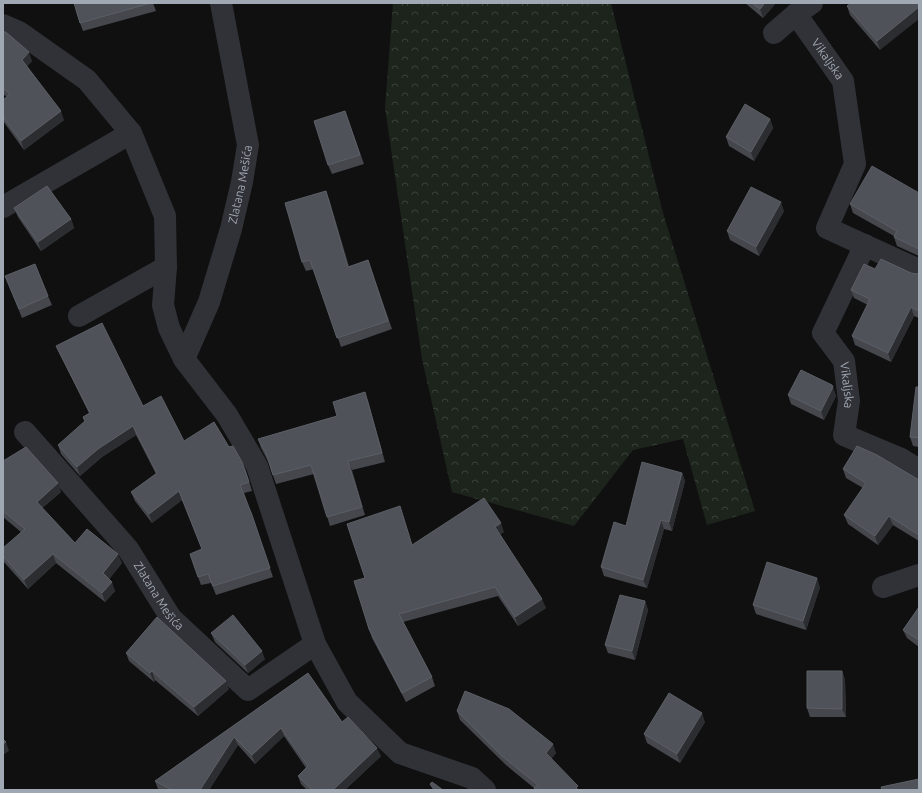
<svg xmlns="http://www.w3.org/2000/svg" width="922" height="793" viewBox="0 0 922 793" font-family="Ubuntu,sans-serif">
	<defs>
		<pattern id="forest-crowns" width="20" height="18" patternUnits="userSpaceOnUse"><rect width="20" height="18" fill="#1c241c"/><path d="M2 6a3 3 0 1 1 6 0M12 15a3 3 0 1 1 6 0" fill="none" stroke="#3a413b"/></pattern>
	</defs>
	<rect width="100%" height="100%" fill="#101011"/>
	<polygon fill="url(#forest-crowns)" points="393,3 611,3 663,213 755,511 707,525 683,439 633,450 574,526 452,492 422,359 385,108"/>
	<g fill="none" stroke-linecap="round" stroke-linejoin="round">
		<g stroke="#313237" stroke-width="22">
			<path id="s1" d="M796,14L843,81L855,164L827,228L919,270"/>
			<polyline points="3,25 19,32 87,80 131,133 165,216 166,267 163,305 169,328 184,359 227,415 257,466 315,644 347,702 400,753 472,778 485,790"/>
			<polyline points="774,33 796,14 812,3"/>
			<polyline points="3,207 131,133"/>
			<path id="s2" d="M865,245L823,333L844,361L849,401L844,435L901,459L919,470"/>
			<polyline points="79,316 166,267"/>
			<path id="s3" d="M184,359L209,302L231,229L242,182L248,145L221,3"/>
			<path id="s4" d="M25,432L128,549L171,618L248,690L315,644"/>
			<polyline points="883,587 919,575"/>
		</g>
	</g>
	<g fill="#45474d">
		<polygon points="74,3 153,3 156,11 83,31 80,23"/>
		<polygon points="745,3 776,3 763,18"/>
		<polygon points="919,3 880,50 850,15 847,6"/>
		<polygon points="3,31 32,61 27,66 64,120 24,150 3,121 3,100 7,97 3,94"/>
		<polygon points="345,111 364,164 332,174 328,165"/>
		<polygon points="770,119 773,128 754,161 729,146 726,137"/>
		<polygon points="919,193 919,256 897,246 894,237 894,236 853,213 850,204"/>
		<polygon points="329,199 349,267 368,260 392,329 341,347 314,269 306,271 302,262"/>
		<polygon points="14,208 71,219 74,228 41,251 18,217"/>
		<polygon points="784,211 759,256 730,240 727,231"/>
		<polygon points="875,269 917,274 919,273 919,318 914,316 891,362 855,345 852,336 868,305 854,298 851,290"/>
		<polygon points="5,276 48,296 52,305 22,318"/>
		<polygon points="56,346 143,406 184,441 229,447 242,462 246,471 252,491 244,493 273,577 216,595 211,583 201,585 190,554 202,550 182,500 152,523 135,501 131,492 156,474 136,435 102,457 80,476 61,454 58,445 85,422 83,417 89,413 60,354"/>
		<polygon points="832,385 836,396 824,420 791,404 788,395"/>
		<polygon points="919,387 919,447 913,446 910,437"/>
		<polygon points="368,401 385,462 352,470 365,515 330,526 314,474 276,484 268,461 261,448 258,439 337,416"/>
		<polygon points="3,461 61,492 42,508 75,543 122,563 109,579 115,591 105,602 56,563 28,589 3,561 3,548 21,532 3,517"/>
		<polygon points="843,469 919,480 919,541 893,525 878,545 848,524 844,515 863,488 846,478"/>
		<polygon points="682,473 685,481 672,531 664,529 647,588 604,576 601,567 626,526"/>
		<polygon points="400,506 412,545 504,532 500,534 546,608 518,626 498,596 403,622 432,677 435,686 406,702 372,638 369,629 365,578"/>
		<polygon points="820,587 806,630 756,614 753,605"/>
		<polygon points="645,601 648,610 635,660 608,653 605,645"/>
		<polygon points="919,607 919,647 907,638 903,630"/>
		<polygon points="211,633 265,659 248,673 215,642"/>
		<polygon points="126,653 229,689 198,716 155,680 154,682 129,661"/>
		<polygon points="842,671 845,680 846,717 810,717 807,708"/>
		<polygon points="308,673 342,722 381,756 345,790 307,790 301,784 298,776 306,768 284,736 255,764 238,745 209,790 160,790 158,789 155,781"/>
		<polygon points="457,711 556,753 551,759 579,790 535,790 534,788 506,765 460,720"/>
		<polygon points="705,722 680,763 647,743 644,734"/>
	</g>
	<g fill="#2c2d30">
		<polygon points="765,3 776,3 763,18 760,9"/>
		<polygon points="919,7 919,19 880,50 877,41"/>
		<polygon points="29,52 32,61 25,69 22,60"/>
		<polygon points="61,111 64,120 24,150 21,141"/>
		<polygon points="770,119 773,128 754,161 751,152"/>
		<polygon points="326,191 329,199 352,276 348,267"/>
		<polygon points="781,202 784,211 759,256 756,247"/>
		<polygon points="71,219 74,228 41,251 38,242"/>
		<polygon points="911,307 914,316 891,362 888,353"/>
		<polygon points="832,385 836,396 824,420 821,411"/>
		<polygon points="365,392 368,401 385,462 382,453"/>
		<polygon points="133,426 136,435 102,457 80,476 77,467 98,449"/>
		<polygon points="348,461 352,470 365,515 362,507"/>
		<polygon points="682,473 685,481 672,531 669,522"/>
		<polygon points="58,483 61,492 40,510 37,502"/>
		<polygon points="179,491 182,500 152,523 149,514"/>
		<polygon points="889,516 893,525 878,545 875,536"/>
		<polygon points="661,520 664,529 647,588 643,580"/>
		<polygon points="501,523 504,532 498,536 495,527"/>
		<polygon points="53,554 56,563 28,589 24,580"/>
		<polygon points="118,554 122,563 107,582 103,573"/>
		<polygon points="817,578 820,587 806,630 803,621"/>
		<polygon points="112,582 115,591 105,602 102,593"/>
		<polygon points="542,599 546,608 518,626 515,617"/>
		<polygon points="645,601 648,610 635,660 632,651"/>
		<polygon points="262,651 265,659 248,673 245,665"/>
		<polygon points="152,671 155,680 154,682 150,673"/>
		<polygon points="842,671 845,680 846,717 842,709"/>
		<polygon points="226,681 229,689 198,716 194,707"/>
		<polygon points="702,713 705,722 680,763 677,754"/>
		<polygon points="281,728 284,736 255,764 252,755"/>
		<polygon points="234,737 238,745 209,790 200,790"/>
		<polygon points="6,742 9,751 3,755 3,744"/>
		<polygon points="553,744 556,753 549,762 546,753"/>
		<polygon points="377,748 381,756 345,790 333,790"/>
	</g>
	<g fill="#4f5258" stroke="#5b5f66">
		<polygon points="74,3 151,3 80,23"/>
		<polygon points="752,3 765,3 760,9"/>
		<polygon points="851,3 919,3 919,7 877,41 847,6"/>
		<polygon points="3,31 7,33 29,52 22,60 61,111 21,141 3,117 3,100 10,94 3,88"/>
		<polygon points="745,104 770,119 751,152 726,137"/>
		<polygon points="345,111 360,155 328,165 314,121"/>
		<polygon points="872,166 919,193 919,249 894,237 897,231 850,204"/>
		<polygon points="47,186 71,219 38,242 14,208"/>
		<polygon points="751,187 781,202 756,247 727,231"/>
		<polygon points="326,191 348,267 368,260 388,321 337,338 310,260 302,262 285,203"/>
		<polygon points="881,259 911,273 917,274 919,273 919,311 911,307 888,353 852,336 870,299 851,290 864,264 875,269"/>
		<polygon points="35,264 48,296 19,309 5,276"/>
		<polygon points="102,323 143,406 161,396 184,441 214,422 229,447 233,446 242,462 249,482 240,485 252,515 270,568 213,586 208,574 198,577 190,554 202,549 179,491 149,514 131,492 157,473 133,426 98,449 77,467 58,445 85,421 83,417 90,413 56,346"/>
		<polygon points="801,370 832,385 833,387 821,411 788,395"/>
		<polygon points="916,387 919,387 919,438 910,437"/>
		<polygon points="365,392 382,453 348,461 362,507 327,517 311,465 273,475 266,453 258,439 337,416 333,402"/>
		<polygon points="857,446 877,455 919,480 919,535 889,516 875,536 844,515 866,483 843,469"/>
		<polygon points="26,447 58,483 37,502 75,543 87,529 118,554 103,573 112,582 102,593 53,554 24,580 3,556 3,548 25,529 3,511 3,461"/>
		<polygon points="642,462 682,473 669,522 661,520 643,580 601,567 614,522 626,526"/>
		<polygon points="484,498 501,523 495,527 542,599 515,617 495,587 399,614 432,677 402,693 369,629 354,581 365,578 347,524 400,506 412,545"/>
		<polygon points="767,562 817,578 803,621 753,605"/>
		<polygon points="620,595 645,601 632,651 605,645"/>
		<polygon points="919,607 919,640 903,630"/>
		<polygon points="233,615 262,651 245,665 211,633"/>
		<polygon points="157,617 226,681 194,707 152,671 150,673 126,653"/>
		<polygon points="807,671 842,671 842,709 807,708"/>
		<polygon points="308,673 342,722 348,717 377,748 333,790 312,790 298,776 308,766 281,728 252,755 234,737 200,790 172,790 155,781"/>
		<polygon points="465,691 509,709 553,744 546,753 578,786 576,788 577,790 536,790 534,788 538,785 502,756 457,711"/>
		<polygon points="669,693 702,713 677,754 644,734"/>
		<polygon points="3,739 6,742 3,744"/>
		<polygon points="919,779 919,790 882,790 881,787"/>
		<polygon points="432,782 443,790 434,790 430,784"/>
	</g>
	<g text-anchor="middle" stroke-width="4" stroke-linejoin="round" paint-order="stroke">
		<g font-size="12" fill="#a0a8b3" stroke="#0b0b0c">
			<text dy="4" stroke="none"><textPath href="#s1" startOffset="55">Vikaljska</textPath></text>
			<text dy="4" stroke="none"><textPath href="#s3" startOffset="184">Zlatana Mešića</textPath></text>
			<text dy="4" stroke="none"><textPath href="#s2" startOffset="157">Vikaljska</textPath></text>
			<text dy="4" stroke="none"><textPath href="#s4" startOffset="212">Zlatana Mešića</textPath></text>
		</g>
	</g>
	<rect width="922" height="793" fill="none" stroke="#a0a8b3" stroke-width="8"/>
</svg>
